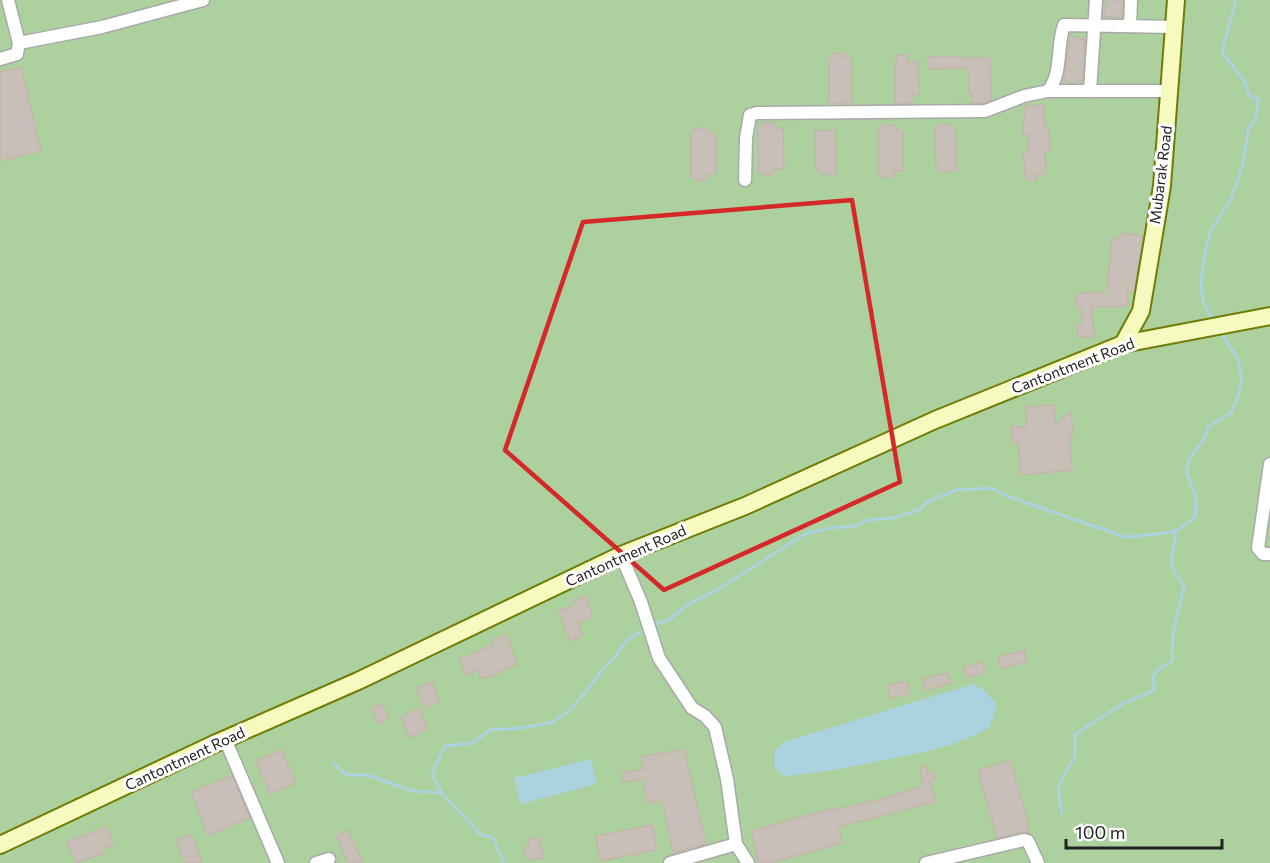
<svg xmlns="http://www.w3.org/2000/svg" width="1270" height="863" viewBox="0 0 1270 863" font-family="Commissioner,sans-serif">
	<rect width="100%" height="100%" fill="#f2efe9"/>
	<rect fill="#add19e" x="0" y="0" width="1270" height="863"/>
	<g fill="#aad3df">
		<path d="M973,684L984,690L997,705L990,727C955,748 915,754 875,762C843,768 817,774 783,776L774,767V751L784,742Z"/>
		<polygon points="591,759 597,784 520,804 514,778"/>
	</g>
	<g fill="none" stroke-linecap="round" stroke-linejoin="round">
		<g stroke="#aad3df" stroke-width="3">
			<polyline points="1214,322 1203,301 1201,284 1204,258 1210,232 1231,199 1243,165 1248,129 1256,118 1258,99 1249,95 1245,82 1222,52 1236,0"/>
			<path d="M651,626L670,619L687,605L717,590L805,534L830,528L856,526L868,520L893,518L919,510L927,502L957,490L991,488L1004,495L1125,537C1134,537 1172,533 1179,529C1184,526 1189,521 1195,517L1196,497L1186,472L1190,458L1203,441L1209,426L1231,413L1238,397L1242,379L1238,359L1219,330"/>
			<polyline points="334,764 347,775 367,775 413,791 442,793 480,834 493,838 504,863"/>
			<polyline points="442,793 432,774 445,746 473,743 490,730 522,728 553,722 567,712 584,694 601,672 615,657 626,641 645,629"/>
			<path d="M1062,813L1058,789L1065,773L1075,757V734L1124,703L1155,690C1149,671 1158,670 1172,661L1173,634L1184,586C1165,561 1172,562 1176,534L1173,532"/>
		</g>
	</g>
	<g fill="#c7bfb8" stroke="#c4b6ab" stroke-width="1.5">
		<polygon points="1106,0 1123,0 1122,17 1104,17"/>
		<polygon points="1070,36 1079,37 1079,39 1085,39 1082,81 1076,81 1076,83 1064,81"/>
		<polygon points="833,53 845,53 845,58 851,58 852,102 845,102 845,104 829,103 829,59 833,59"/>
		<polygon points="897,55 907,55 907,62 918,62 919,94 912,94 912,103 895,104 895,61 897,60"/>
		<polygon points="963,56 963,58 990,58 991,100 983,103 972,103 972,93 969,93 968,68 928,69 928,57"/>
		<polygon points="21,67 41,151 0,161 0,72"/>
		<polygon points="1044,105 1045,128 1049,128 1050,151 1045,152 1046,174 1036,174 1036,180 1026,181 1023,152 1028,152 1028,135 1023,135 1025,106"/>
		<polygon points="762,123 774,123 777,129 783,129 784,169 775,169 773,175 764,176 763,173 759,173 758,126 762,126"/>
		<polygon points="950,124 951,128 955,128 957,171 939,172 939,167 936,168 935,128 938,128 938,125"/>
		<polygon points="882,125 895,125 897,131 903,131 903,171 894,171 892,177 882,177 882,175 878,175 878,128 882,128"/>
		<polygon points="695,128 708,128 710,134 716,134 716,174 707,174 707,180 695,181 695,178 691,178 691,131 695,131"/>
		<polygon points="835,130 837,174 820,174 819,170 816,170 815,131"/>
		<polygon points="1120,233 1143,236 1134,292 1127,291 1128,306 1092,307 1094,337 1078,337 1077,324 1082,324 1081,308 1077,308 1076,293 1107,292 1112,238 1120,239"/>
		<polygon points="1054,405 1055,425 1071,411 1073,435 1069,435 1072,470 1021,475 1018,442 1012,443 1011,426 1027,428 1026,407"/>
		<polygon points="586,596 593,617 578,622 583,636 570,641 559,611 576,605 574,600"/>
		<polygon points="506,635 517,664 492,676 480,678 479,669 466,675 459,660 494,644 492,640"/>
		<polygon points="1024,650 1027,662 1001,668 998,657"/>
		<polygon points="983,662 985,673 966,677 964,667"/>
		<polygon points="948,673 951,683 925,690 922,679"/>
		<polygon points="907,681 910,694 890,698 887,686"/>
		<polygon points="432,682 440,701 425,708 416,688"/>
		<polygon points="382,704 389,719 378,724 372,708"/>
		<polygon points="419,708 428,729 410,738 401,717"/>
		<polygon points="684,749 706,844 673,853 662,800 647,803 643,779 623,782 622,772 644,770 641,757"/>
		<polygon points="282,750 295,783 270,794 256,761"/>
		<polygon points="1010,761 1027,817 1029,833 1022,832 997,838 978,770"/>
		<polygon points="926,766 928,773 933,772 935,780 930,781 935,802 838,827 842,843 770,863 759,863 751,831 833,808 834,810 885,798 923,786 920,768"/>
		<polygon points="232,776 250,818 208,835 191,792"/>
		<polygon points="652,825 657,850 600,861 596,836"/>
		<polygon points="106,827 113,844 103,848 105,853 76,863 67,842"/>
		<polygon points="348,830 363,863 348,863 336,836"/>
		<polygon points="191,834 202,863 185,863 176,840"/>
		<polygon points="539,838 543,858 528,860 524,848 529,844 528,839"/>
	</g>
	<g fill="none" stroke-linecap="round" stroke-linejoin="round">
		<g stroke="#a9a9a9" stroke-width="15">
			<g id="street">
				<polyline points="8,0 19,43"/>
				<polyline points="1130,26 1131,0"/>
				<polyline points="0,59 17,54 19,43 102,27 203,0"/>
				<path d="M1048,91C1063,72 1056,48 1064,25L1175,27"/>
				<polyline points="1090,91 1096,0"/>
				<polyline points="745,180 746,138 750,115 757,113 985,111 1024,96 1048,91 1170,91"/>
				<polyline points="1270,464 1258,548 1263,554 1270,554"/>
				<polyline points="621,555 641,602 659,658 692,708 705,716 715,727 727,779 736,844 748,863"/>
				<polyline points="225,739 278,863"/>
				<polyline points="316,863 329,859"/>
				<polyline points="670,863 736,844"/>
				<polyline points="926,863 1024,840 1028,841 1038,863"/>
			</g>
		</g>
		<g stroke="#707d05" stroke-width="20">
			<g id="secondary">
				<polyline points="1123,344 1141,311 1162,186 1176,0"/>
				<polyline points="0,845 214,744 358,681 621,555 745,506 935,420 1123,344 1270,316"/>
			</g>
		</g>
		<use href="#street" stroke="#fff" stroke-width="12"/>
		<use href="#secondary" stroke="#f7fabf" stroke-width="16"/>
	</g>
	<path fill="none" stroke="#d62828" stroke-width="4.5" stroke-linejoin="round" d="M852,200L900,482L664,590L505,450L583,222Z"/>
	<g text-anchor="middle" stroke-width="6" stroke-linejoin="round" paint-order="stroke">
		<g font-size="15" fill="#222" stroke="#fff">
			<text transform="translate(1161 175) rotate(-83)" y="5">Mubarak Road</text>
			<text transform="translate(1073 366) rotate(-21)" y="5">Cantontment Road</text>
			<text transform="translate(626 556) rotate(-24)" y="5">Cantontment Road</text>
			<text transform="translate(185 759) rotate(-25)" y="5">Cantontment Road</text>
		</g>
	</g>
	<path d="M1066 839v9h156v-9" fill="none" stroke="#222222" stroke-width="3"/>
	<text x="1075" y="839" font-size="18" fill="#222222" stroke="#ffffff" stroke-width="4.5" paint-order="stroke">100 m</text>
</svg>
